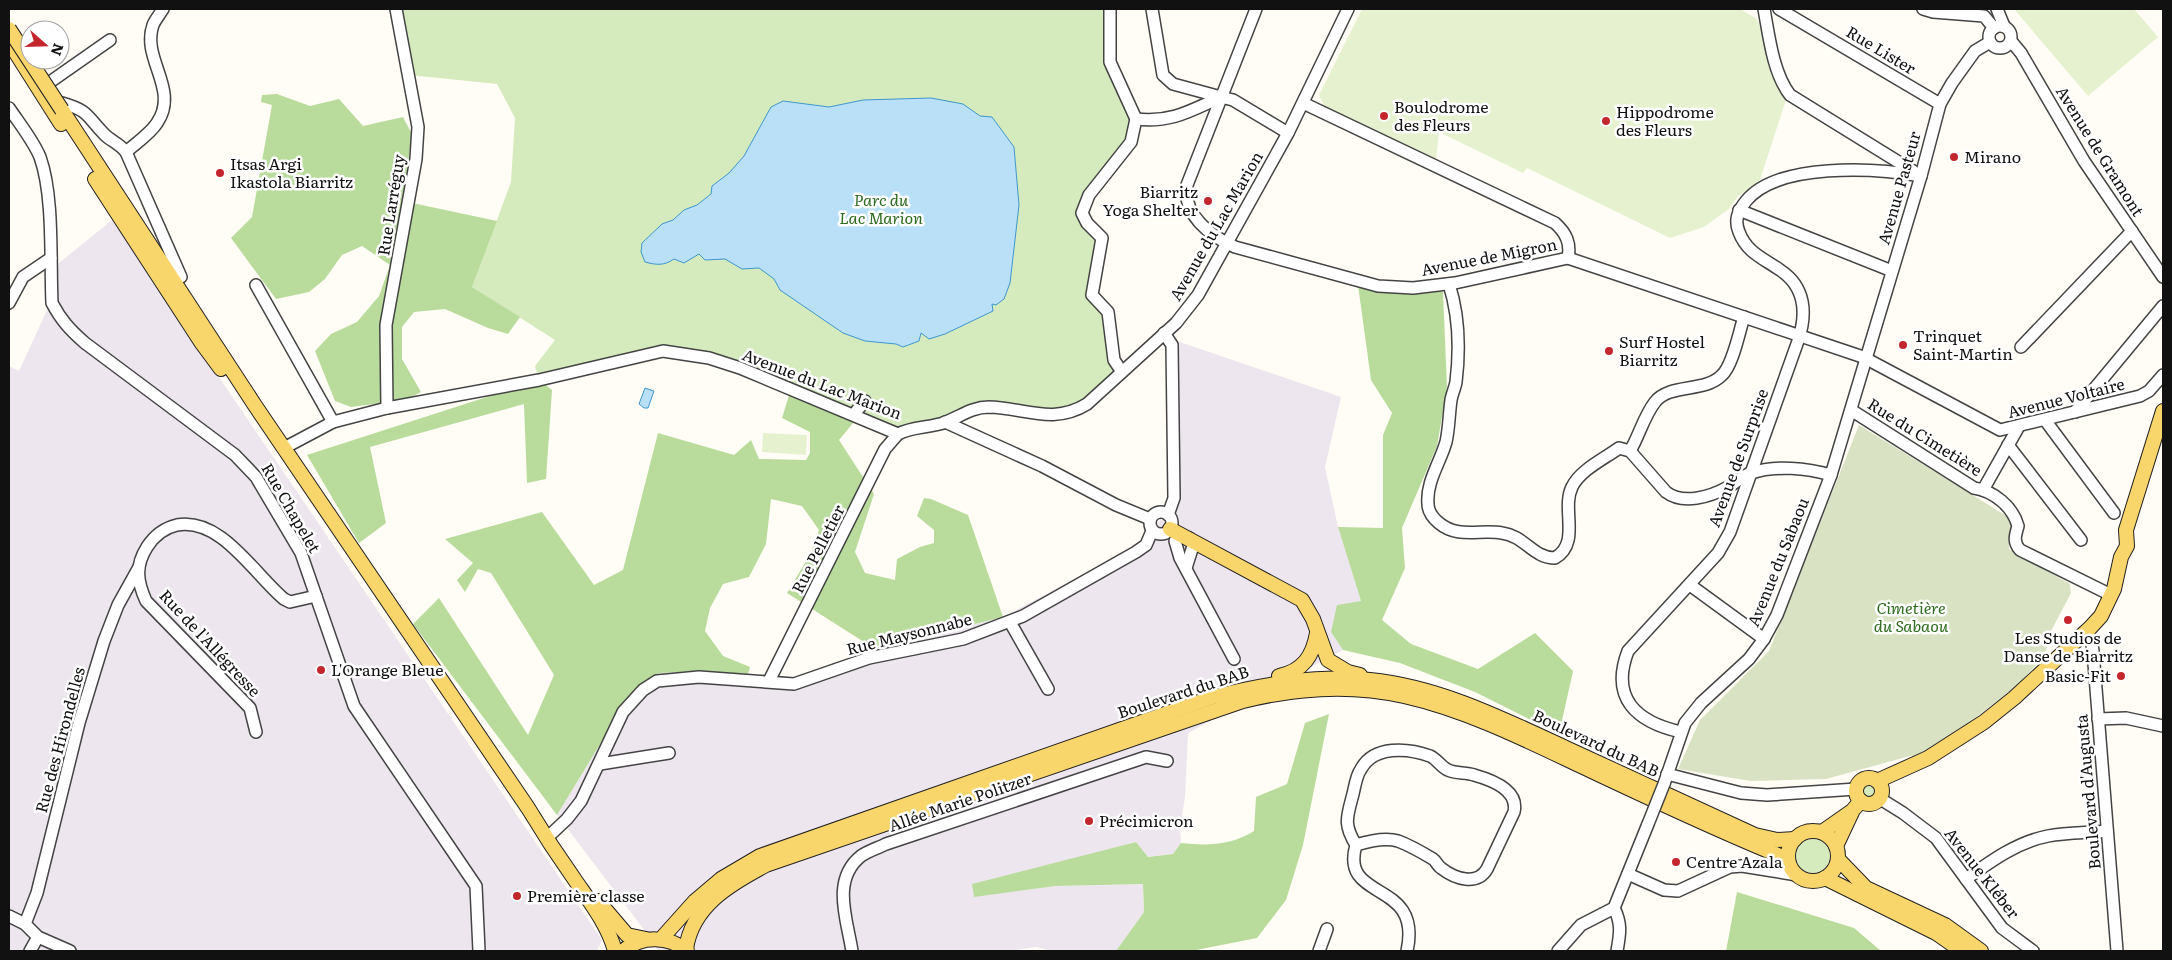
<svg xmlns="http://www.w3.org/2000/svg" width="2172" height="960" viewBox="0 0 2172 960" font-family="Literata,serif">
	<rect width="100%" height="100%" fill="#fffdf5"/>
	<g fill="#eee6ef">
		<polygon points="112,220 602,940 597,951 9,951 9,366 19,371 47,310 59,263"/>
		<polygon points="1177,341 1341,397 1325,467 1338,527 1361,601 1331,632 1343,650 1188,733 1185,797 1180,828 1181,843 1173,854 1148,857 1135,842 1081,858 974,896 1056,886 1143,884 1144,912 1116,951 1052,951 1036,947 1010,951 658,951 642,927 557,815 630,695 659,673 702,671 748,674 787,681 875,649 1003,617 1139,545 1177,500"/>
	</g>
	<g fill="#d5ebbd">
		<polygon points="401,9 1110,9 1110,62 1136,119 1131,142 1082,213 1102,238 1092,295 1103,305 1118,368 1078,410 1002,408 898,434 740,368 663,351 539,380 535,366 555,340 472,287 511,182 515,118 497,84 410,75"/>
		<circle cx="1869" cy="790" r="7"/>
		<circle cx="1813" cy="856" r="17"/>
	</g>
	<g fill="#b9dc9c">
		<polygon points="277,94 310,106 339,99 363,126 403,117 412,134 403,201 497,221 472,287 520,317 508,334 488,328 445,309 414,312 402,327 402,359 421,392 406,400 351,407 335,401 315,351 331,334 357,322 379,296 390,265 362,246 342,255 325,279 309,292 276,299 231,238 252,217 272,105 261,102 262,95"/>
		<polygon points="1358,285 1392,291 1443,292 1447,387 1437,446 1402,528 1405,568 1382,620 1411,644 1478,669 1535,633 1573,671 1559,734 1475,692 1400,663 1343,650 1331,632 1337,605 1361,601 1338,527 1383,528 1383,435 1392,413 1371,380"/>
		<polygon points="539,380 552,390 546,479 527,483 524,404 370,447 386,523 359,543 307,455"/>
		<polygon points="791,389 859,416 839,440 874,494 855,552 865,573 895,580 897,559 920,547 934,543 934,530 917,516 924,498 931,499 968,515 1003,617 875,649 787,593 811,553 819,530 802,506 771,499 766,544 749,577 723,584 710,608 705,631 723,656 750,667 748,674 702,671 659,673 630,695 557,815 413,624 439,598 528,735 554,675 491,573 478,569 465,592 457,580 473,563 445,539 542,512 594,585 623,570 658,433 734,455 751,440 759,459 806,460 810,453 810,432 782,418"/>
		<path d="M1329,714L1303,845L1286,900L1257,938L1191,951H1116L1144,912L1143,884L1056,886L974,897L972,884L1136,842L1148,857L1173,854L1181,843C1208,846 1232,845 1254,831L1256,797L1287,784L1305,723Z"/>
		<polygon points="1737,892 1854,928 1881,951 1726,951"/>
	</g>
	<polygon fill="#d9e3c4" points="1859,425 2013,520 2009,549 2070,584 2071,593 2050,633 2045,656 2016,686 1966,725 1928,750 1922,758 1910,756 1826,779 1751,781 1678,769 1700,720 1769,651"/>
	<g fill="#e6f2cf">
		<polygon points="1362,9 1740,9 1757,19 1786,100 1759,183 1738,196 1729,209 1704,227 1670,238 1527,168 1523,173 1439,132 1436,160 1324,106 1319,95"/>
		<polygon points="2014,9 2134,9 2158,37 2088,96"/>
		<polygon points="763,433 807,435 806,455 762,452"/>
	</g>
	<g fill="#b9e0f7" stroke="#3f96cf">
		<path d="M931,98L963,104L980,116L992,117L1014,147L1019,205L1010,283L1004,299L996,305L992,304L993,311L945,334L929,339L921,333L919,341L903,347L896,344L865,341L843,333L780,290L774,279L759,268L742,269L725,259L705,260L699,254L684,263L674,259C664,266 656,265 645,262L641,252L642,243L662,224L673,220L684,210L697,205L711,194L712,186L729,173L744,156L771,107L783,101L829,107L863,100Z"/>
		<polygon points="645,388 654,391 648,408 644,408 639,404"/>
	</g>
	<g fill="none" stroke-linecap="round" stroke-linejoin="round">
		<g stroke="#444" stroke-width="14">
			<g id="minor">
				<polyline points="1110,9 1110,62 1136,119"/>
				<polyline points="1152,9 1163,75 1173,84 1221,97"/>
				<path d="M1256,9L1187,185C1182,214 1210,236 1235,247L1378,286L1413,288L1455,283L1568,258L1863,357L2000,430L2140,396L2149,391L2163,375"/>
				<path d="M1764,9C1769,36 1773,73 1790,95L1913,171"/>
				<polyline points="1779,9 1940,104"/>
				<polyline points="1923,9 1933,12 1984,16 1994,28"/>
				<polyline points="1997,9 2004,26"/>
				<circle cx="2000" cy="37" r="11"/>
				<polyline points="2011,41 2021,53 2084,161 2163,277"/>
				<polyline points="40,89 110,40"/>
				<path d="M62,103C90,111 86,116 105,135C111,141 119,143 126,152L181,277"/>
				<path d="M1303,103L1555,223C1566,233 1571,243 1568,258"/>
				<path d="M9,108C19,123 33,140 40,157C54,196 50,260 52,303C61,320 70,330 85,343L235,455L256,477L301,553L354,706L476,886L479,951"/>
				<path d="M1136,119C1171,123 1190,111 1221,97L1233,100L1288,133"/>
				<path d="M126,152C136,143 150,134 157,123C180,89 141,59 153,25C155,20 160,14 163,9"/>
				<polyline points="1739,210 1892,271"/>
				<path d="M1449,284C1459,315 1460,349 1456,382C1455,388 1452,394 1451,400C1449,414 1449,429 1446,442C1440,463 1426,482 1428,504C1428,512 1433,518 1439,523C1458,539 1480,529 1502,533C1525,536 1533,558 1555,558C1581,543 1561,509 1572,487C1580,470 1604,459 1619,448L1630,451L1666,492C1683,505 1710,497 1728,487C1736,483 1743,475 1751,473C1776,465 1807,468 1831,475"/>
				<polyline points="256,285 333,422"/>
				<polyline points="9,303 23,277 51,258"/>
				<polyline points="1164,333 1172,345 1174,498 1168,515"/>
				<polyline points="2021,347 2132,231"/>
				<polyline points="1122,372 1114,360 1108,312 1092,295 1102,238 1087,223 1082,213 1089,195 1131,142 1136,119"/>
				<polyline points="387,408 386,325 416,159 418,127 396,9"/>
				<path d="M1851,410L1974,488C1994,491 2013,507 2018,526C2015,536 2013,542 2020,550L2111,595"/>
				<polyline points="2075,412 2163,306"/>
				<polyline points="854,414 865,401"/>
				<polyline points="2045,420 2114,513"/>
				<polyline points="945,422 1042,466 1116,505 1150,519"/>
				<polyline points="2008,445 2081,540"/>
				<path d="M284,448L333,422L387,408L539,380L663,351L709,358L740,368L898,434C913,426 931,428 946,422C961,416 972,407 989,407C1025,408 1053,425 1087,404L1176,323L1198,295L1288,133L1348,9"/>
				<path d="M1630,451C1639,436 1644,416 1655,402C1670,383 1705,393 1722,375C1733,365 1739,332 1744,317"/>
				<polyline points="1983,490 2019,426"/>
				<circle cx="1161" cy="523" r="11"/>
				<polyline points="1175,541 1180,558 1234,659"/>
				<polyline points="1186,568 1193,546 1189,538"/>
				<polyline points="1690,585 1764,639"/>
				<polyline points="1010,622 1048,689"/>
				<polyline points="2084,632 2091,638 2093,651 2117,951"/>
				<polyline points="769,681 885,449 898,434"/>
				<polyline points="2098,719 2126,718 2163,726"/>
				<path d="M256,732L250,708L146,601C137,581 135,566 147,547C154,536 164,528 177,525C221,517 254,574 284,599L290,602L316,596"/>
				<path d="M1681,732C1636,722 1610,698 1628,651L1718,553L1730,532L1798,341C1807,314 1806,287 1780,270C1763,258 1747,253 1739,232C1734,220 1738,211 1746,201C1778,162 1875,168 1921,176"/>
				<polyline points="600,764 669,753"/>
				<polyline points="1667,774 1741,793 1767,795 1856,789"/>
				<polyline points="1664,784 1685,723 1701,703 1749,659 1764,639 1777,615 1831,475 1921,176 1940,104 1952,83 1975,51 1990,42"/>
				<polyline points="1879,798 1903,813 1936,838 2002,928 2033,951"/>
				<polyline points="550,835 567,819 581,801 623,712 643,690 657,681 699,677 794,684 869,658 963,639 1023,616 1136,552 1146,545 1152,531"/>
				<path d="M1356,845C1343,824 1347,817 1353,794C1355,786 1356,776 1361,769C1374,745 1408,748 1430,756C1437,759 1441,767 1448,770C1456,774 1466,772 1474,775C1492,780 1519,790 1514,812L1487,869C1477,886 1455,879 1441,868C1437,865 1436,861 1433,859C1423,853 1409,845 1398,841C1385,837 1369,841 1356,845C1339,903 1423,878 1407,951"/>
				<polyline points="1628,874 1664,890 1678,891 1730,867 1742,866 1797,875"/>
				<path d="M1966,879C1991,861 2017,842 2048,836C2067,832 2088,833 2107,831"/>
				<path d="M1614,908C1622,924 1620,934 1617,951"/>
				<polyline points="9,916 25,924 38,937 70,951"/>
				<polyline points="25,924 37,893 79,723 104,641 118,605 138,569"/>
				<polyline points="30,951 38,937"/>
				<path d="M852,951C847,919 831,880 861,856C868,851 878,848 886,844L1146,757L1167,761"/>
				<polyline points="1319,951 1327,929"/>
				<polyline points="1558,951 1581,925 1614,908 1648,824"/>
			</g>
		</g>
		<g stroke="#222" stroke-width="16">
			<g id="major">
				<polyline points="9,42 61,124"/>
				<path d="M62,110L254,404L528,808C543,833 558,856 575,880C590,902 608,925 615,951"/>
				<polyline points="95,179 201,342 221,369"/>
				<polyline points="1170,529 1302,600 1313,619 1328,660 1348,672 1360,675"/>
				<path d="M1279,676C1303,671 1313,656 1317,633"/>
				<circle cx="1869" cy="791" r="13"/>
				<polyline points="1877,781 1928,758 1984,722 2014,698 2090,628 2101,616 2114,589 2121,557 2127,546 2126,530 2163,411"/>
				<circle cx="1813" cy="856" r="25"/>
				<polyline points="1822,832 1852,811 1861,801"/>
				<polyline points="1836,846 1852,812"/>
				<polyline points="1838,859 1866,888 1945,925 1981,951"/>
				<polyline points="1825,878 1936,933 1962,951"/>
				<polyline points="598,901 627,935 646,939"/>
				<path d="M661,939L695,901L721,879L760,856L1213,697C1265,684 1316,675 1370,680C1440,687 1503,719 1566,748C1629,777 1692,806 1755,835L1777,840L1795,839"/>
				<path d="M686,949C692,906 730,884 766,865L1243,701C1295,688 1351,684 1404,696C1466,710 1524,739 1581,766C1649,798 1718,831 1788,859"/>
				<path d="M623,951C642,935 669,936 687,951"/>
			</g>
		</g>
		<use href="#minor" stroke="#fff" stroke-width="11"/>
		<use href="#major" stroke="#f9d66b" stroke-width="14"/>
		<g stroke="#444" stroke-width="14" stroke-linecap="butt">
			<polyline id="minor-bridge" points="1648,824 1664,784"/>
		</g>
		<g stroke="#222" stroke-width="16" stroke-linecap="butt">
			<polyline id="major-bridge" points="9,29 62,110"/>
		</g>
		<use href="#minor-bridge" stroke="#fff" stroke-width="11"/>
		<use href="#major-bridge" stroke="#f9d66b" stroke-width="14"/>
	</g>
	<g fill="#c4262e" stroke="#fff" stroke-width="2">
		<circle cx="1384" cy="116" r="5"/>
		<circle cx="1606" cy="121" r="5"/>
		<circle cx="1954" cy="157" r="5"/>
		<circle cx="220" cy="173" r="5"/>
		<circle cx="1208" cy="201" r="5"/>
		<circle cx="1903" cy="345" r="5"/>
		<circle cx="1609" cy="351" r="5"/>
		<circle cx="2068" cy="620" r="5"/>
		<circle cx="321" cy="670" r="5"/>
		<circle cx="2121" cy="676" r="5"/>
		<circle cx="1089" cy="821" r="5"/>
		<circle cx="1676" cy="862" r="5"/>
		<circle cx="517" cy="896" r="5"/>
	</g>
	<g text-anchor="middle" stroke-width="5" stroke-linejoin="round" paint-order="stroke">
		<g font-size="16" fill="#111" stroke="#fff">
			<text transform="translate(1881 50) rotate(31)" y="6">Rue Lister</text>
			<text transform="translate(2100 151) rotate(58)" y="6">Avenue de Gramont</text>
			<text transform="translate(1899 188) rotate(-74)" y="6">Avenue Pasteur</text>
			<text transform="translate(391 205) rotate(-81)" y="6">Rue Larréguy</text>
			<text transform="translate(1216 226) rotate(-60)" y="6">Avenue du Lac Marion</text>
			<text transform="translate(1489 257) rotate(-11)" y="6">Avenue de Migron</text>
			<text transform="translate(822 384) rotate(21)" y="6">Avenue du Lac Marion</text>
			<text transform="translate(2066 398) rotate(-14)" y="6">Avenue Voltaire</text>
			<text transform="translate(1925 437) rotate(32)" y="6">Rue du Cimetière</text>
			<text transform="translate(1738 458) rotate(-70)" y="6">Avenue de Surprise</text>
			<text transform="translate(291 508) rotate(60)" y="6">Rue Chapelet</text>
			<text transform="translate(818 549) rotate(-63)" y="6">Rue Pelletier</text>
			<text transform="translate(1778 562) rotate(-68)" y="6">Avenue du Sabaou</text>
			<text transform="translate(909 634) rotate(-14)" y="6">Rue Maysonnabe</text>
			<text transform="translate(210 643) rotate(47)" y="6">Rue de l'Allégresse</text>
			<text transform="translate(1183 692) rotate(-18)" y="6">Boulevard du BAB</text>
			<text transform="translate(60 740) rotate(-75)" y="6">Rue des Hirondelles</text>
			<text transform="translate(1596 743) rotate(25)" y="6">Boulevard du BAB</text>
			<text transform="translate(2088 792) rotate(-95)" y="6">Boulevard d'Augusta</text>
			<text transform="translate(960 802) rotate(-19)" y="6">Allée Marie Politzer</text>
			<text transform="translate(1982 873) rotate(52)" y="6">Avenue Kléber</text>
		</g>
		<g font-size="16" fill="#111" stroke="#fff" text-anchor="start">
			<text x="1394" y="113">Boulodrome<tspan x="1394" dy="18">des Fleurs</tspan></text>
			<text x="1616" y="118">Hippodrome<tspan x="1616" dy="18">des Fleurs</tspan></text>
			<text x="1964" y="163">Mirano</text>
			<text x="230" y="170">Itsas Argi<tspan x="230" dy="18">Ikastola Biarritz</tspan></text>
			<text x="1198" y="198" text-anchor="end">Biarritz<tspan x="1198" dy="18">Yoga Shelter</tspan></text>
			<text x="1913" y="342">Trinquet<tspan x="1913" dy="18">Saint-Martin</tspan></text>
			<text x="1619" y="348">Surf Hostel<tspan x="1619" dy="18">Biarritz</tspan></text>
			<text x="2068" y="644" text-anchor="middle">Les Studios de<tspan x="2068" dy="18">Danse de Biarritz</tspan></text>
			<text x="331" y="676">L'Orange Bleue</text>
			<text x="2111" y="682" text-anchor="end">Basic-Fit</text>
			<text x="1099" y="827">Précimicron</text>
			<text x="1686" y="868">Centre Azala</text>
			<text x="527" y="902">Première classe</text>
		</g>
		<g font-size="16" font-style="italic" fill="#2f6b1f" stroke="#fff">
			<text x="881" y="206">Parc du<tspan x="881" dy="18">Lac Marion</tspan></text>
			<text x="1911" y="614">Cimetière<tspan x="1911" dy="18">du Sabaou</tspan></text>
		</g>
	</g>
	<rect width="2172" height="960" fill="none" stroke="#111111" stroke-width="20"/>
	<g transform="translate(45 45) rotate(110)"><circle r="24" fill="#ffffff" stroke="#a0a0a0"/>
	<path d="M0-4L9 19L0 12L-9 19Z" fill="#c4262e"/>
	<text y="-8" font-size="14" font-weight="bold" text-anchor="middle" fill="#111111">N</text>
	</g>
</svg>
